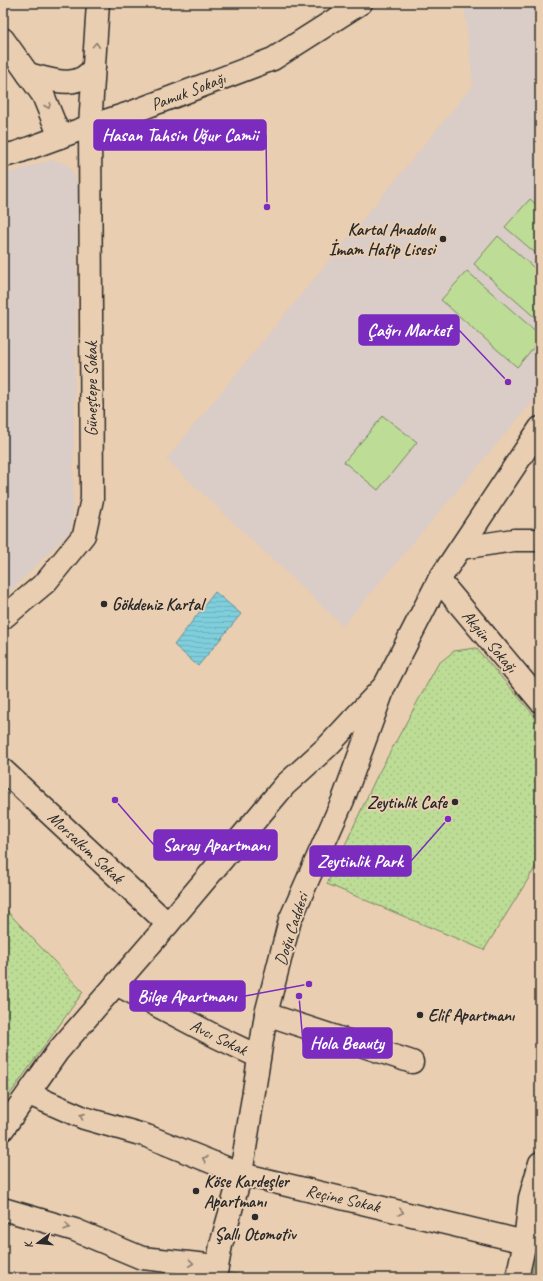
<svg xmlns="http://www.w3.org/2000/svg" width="543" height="1281" viewBox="0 0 543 1281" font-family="Caveat,sans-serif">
	<defs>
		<pattern id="park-dots" width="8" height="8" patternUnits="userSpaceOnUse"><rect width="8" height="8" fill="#bddd96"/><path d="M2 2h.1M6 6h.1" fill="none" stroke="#a3be81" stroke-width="1.8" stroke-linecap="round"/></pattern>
		<pattern id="water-rules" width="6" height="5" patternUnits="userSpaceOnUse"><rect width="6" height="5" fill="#7fcedc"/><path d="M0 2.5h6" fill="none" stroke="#6eb1bd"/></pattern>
	</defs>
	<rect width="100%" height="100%" fill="#eaceb1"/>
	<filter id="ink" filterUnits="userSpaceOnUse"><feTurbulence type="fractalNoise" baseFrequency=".025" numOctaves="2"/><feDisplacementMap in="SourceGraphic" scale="8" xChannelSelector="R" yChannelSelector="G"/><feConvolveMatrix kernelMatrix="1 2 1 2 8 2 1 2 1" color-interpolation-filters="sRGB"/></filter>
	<g filter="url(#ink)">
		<g fill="#daccc6">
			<polygon points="464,3 540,3 540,393 343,626 166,459 473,85"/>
			<polygon points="52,160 60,162 68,165 76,178 78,187 73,509 71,531 3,598 3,173 12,172"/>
		</g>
		<g fill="#bddd96" stroke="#748460">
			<polygon points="530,199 540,208 540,257 505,227"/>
			<polygon points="498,236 540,273 540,322 474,264"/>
			<polygon points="467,271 540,335 540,340 517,367 441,300"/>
			<polygon points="383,416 417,442 378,490 344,462"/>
			<polygon points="225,1272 261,1278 224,1278"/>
		</g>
		<g fill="url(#park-dots)" stroke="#748460">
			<polygon points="476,648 540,722 540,860 484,950 327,884 376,778 438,664 454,651"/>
			<polygon points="3,907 83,992 3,1104"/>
			<polygon points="539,1236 540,1278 531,1278"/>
		</g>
		<polygon fill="url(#water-rules)" stroke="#5d8d95" points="215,592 241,614 198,666 174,645"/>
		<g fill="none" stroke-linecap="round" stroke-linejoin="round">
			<g stroke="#2b2b2b" stroke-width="25">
				<g id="minor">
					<polyline points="3,39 43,95 60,137"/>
					<path d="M28,74C52,80 78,91 94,67"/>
					<polyline points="3,156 16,153 90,126 130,113 273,59 361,3"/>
					<polyline points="461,548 514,540 540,540"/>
					<polyline points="439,580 540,701"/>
					<polyline points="3,618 46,582 84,535 92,499 90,126 98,3"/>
					<polyline points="3,770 168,924"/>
					<polyline points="116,984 215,1036 259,1057"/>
					<polyline points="266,1014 412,1062"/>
					<polyline points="29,1094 84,1118 147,1136 241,1174 525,1242"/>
					<polyline points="3,1129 58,1051 168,924 285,785 328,746 385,685 439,580 540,428"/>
					<polyline points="3,1209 75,1230 142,1258 217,1266"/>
					<polyline points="215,1278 221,1245 241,1174 266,1014 290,920 343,800 382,693"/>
					<polyline points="517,1278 525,1242 530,1198 540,1163"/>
				</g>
			</g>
			<use href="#minor" stroke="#eaceb1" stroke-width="22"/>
		</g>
		<defs><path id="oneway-chevron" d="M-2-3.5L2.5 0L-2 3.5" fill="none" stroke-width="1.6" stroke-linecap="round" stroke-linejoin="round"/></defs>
		<g stroke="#8a7c6e">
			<use href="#oneway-chevron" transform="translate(96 45) rotate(-86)"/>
			<use href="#oneway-chevron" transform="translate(48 106) rotate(68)"/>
			<use href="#oneway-chevron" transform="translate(82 1116) rotate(-159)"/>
			<use href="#oneway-chevron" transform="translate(205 1159) rotate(-158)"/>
			<use href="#oneway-chevron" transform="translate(401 1212) rotate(13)"/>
			<use href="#oneway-chevron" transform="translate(67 1227) rotate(16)"/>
			<use href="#oneway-chevron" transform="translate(191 1263) rotate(6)"/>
		</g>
	</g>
	<g fill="#2b2b2b" stroke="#eaceb1" stroke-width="1.5">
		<circle cx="443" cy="239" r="4"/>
		<circle cx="104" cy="604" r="4"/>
		<circle cx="455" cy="802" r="4"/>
		<circle cx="420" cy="1015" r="4"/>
		<circle cx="196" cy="1191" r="4"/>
		<circle cx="255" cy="1217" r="4"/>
	</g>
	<g text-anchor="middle" stroke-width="4" stroke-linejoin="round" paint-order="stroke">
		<g font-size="17" fill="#2b2b2b" stroke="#eaceb1">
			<text transform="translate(188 91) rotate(-21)" y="6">Pamuk Sokağı</text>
			<text transform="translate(91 389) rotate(-90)" y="6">Güneştepe Sokak</text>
			<text transform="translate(490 641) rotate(50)" y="6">Akgün Sokağı</text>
			<text transform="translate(86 847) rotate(43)" y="6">Morsalkım Sokak</text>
			<text transform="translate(291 929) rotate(-72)" y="6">Doğu Caddesi</text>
			<text transform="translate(219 1037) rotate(26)" y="6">Avcı Sokak</text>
			<text transform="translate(343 1198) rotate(13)" y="6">Reçine Sokak</text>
		</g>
		<g font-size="17" font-weight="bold" fill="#2b2b2b" stroke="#eaceb1" text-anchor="start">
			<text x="435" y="235" text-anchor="end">Kartal Anadolu<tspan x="435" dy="20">İmam Hatip Lisesi</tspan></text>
			<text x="112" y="610">Gökdeniz Kartal</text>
			<text x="447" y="808" text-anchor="end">Zeytinlik Cafe</text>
			<text x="428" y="1021">Elif Apartmanı</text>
			<text x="204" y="1187">Köse Kardeşler<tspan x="204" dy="20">Apartmanı</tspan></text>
			<text x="255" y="1240" text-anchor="middle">Şallı Otomotiv</text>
		</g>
	</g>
	<path fill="none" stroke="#7b2cbf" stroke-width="1.5" d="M267 207L266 135M508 382L459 330M115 800L154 845M448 819L411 861M309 984L245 996M299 996L303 1043"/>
	<g fill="#7b2cbf" stroke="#eaceb1" stroke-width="1.5">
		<circle cx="267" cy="207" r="4"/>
		<circle cx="508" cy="382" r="4"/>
		<circle cx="115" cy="800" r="4"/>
		<circle cx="448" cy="819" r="4"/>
		<circle cx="309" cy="984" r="4"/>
		<circle cx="299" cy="996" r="4"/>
	</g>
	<g fill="#7b2cbf" stroke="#7b2cbf" stroke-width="1.5">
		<rect x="94" y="120" width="172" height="30" rx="4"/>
		<rect x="359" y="315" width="100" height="30" rx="4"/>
		<rect x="154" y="830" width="123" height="30" rx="4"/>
		<rect x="310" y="846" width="101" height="30" rx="4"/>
		<rect x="130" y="981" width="115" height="30" rx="4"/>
		<rect x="303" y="1028" width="89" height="30" rx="4"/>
	</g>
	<g font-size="18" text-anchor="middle" font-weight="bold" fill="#fff">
		<text x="180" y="141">Hasan Tahsin Uğur Camii</text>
		<text x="409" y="336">Çağrı Market</text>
		<text x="216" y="851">Saray Apartmanı</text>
		<text x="360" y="867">Zeytinlik Park</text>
		<text x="187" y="1002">Bilge Apartmanı</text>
		<text x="347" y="1049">Hola Beauty</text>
	</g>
	<rect width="543" height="1281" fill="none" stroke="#eaceb1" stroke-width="16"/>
	<rect x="8" y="8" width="527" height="1265" fill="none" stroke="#2b2b2b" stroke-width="1.5" filter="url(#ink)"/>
	<g transform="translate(38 1243) rotate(254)" stroke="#eaceb1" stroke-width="3" paint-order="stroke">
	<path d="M0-3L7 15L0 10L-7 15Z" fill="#2b2b2b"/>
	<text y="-6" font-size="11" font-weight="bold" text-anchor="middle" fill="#2b2b2b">K</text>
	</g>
</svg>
